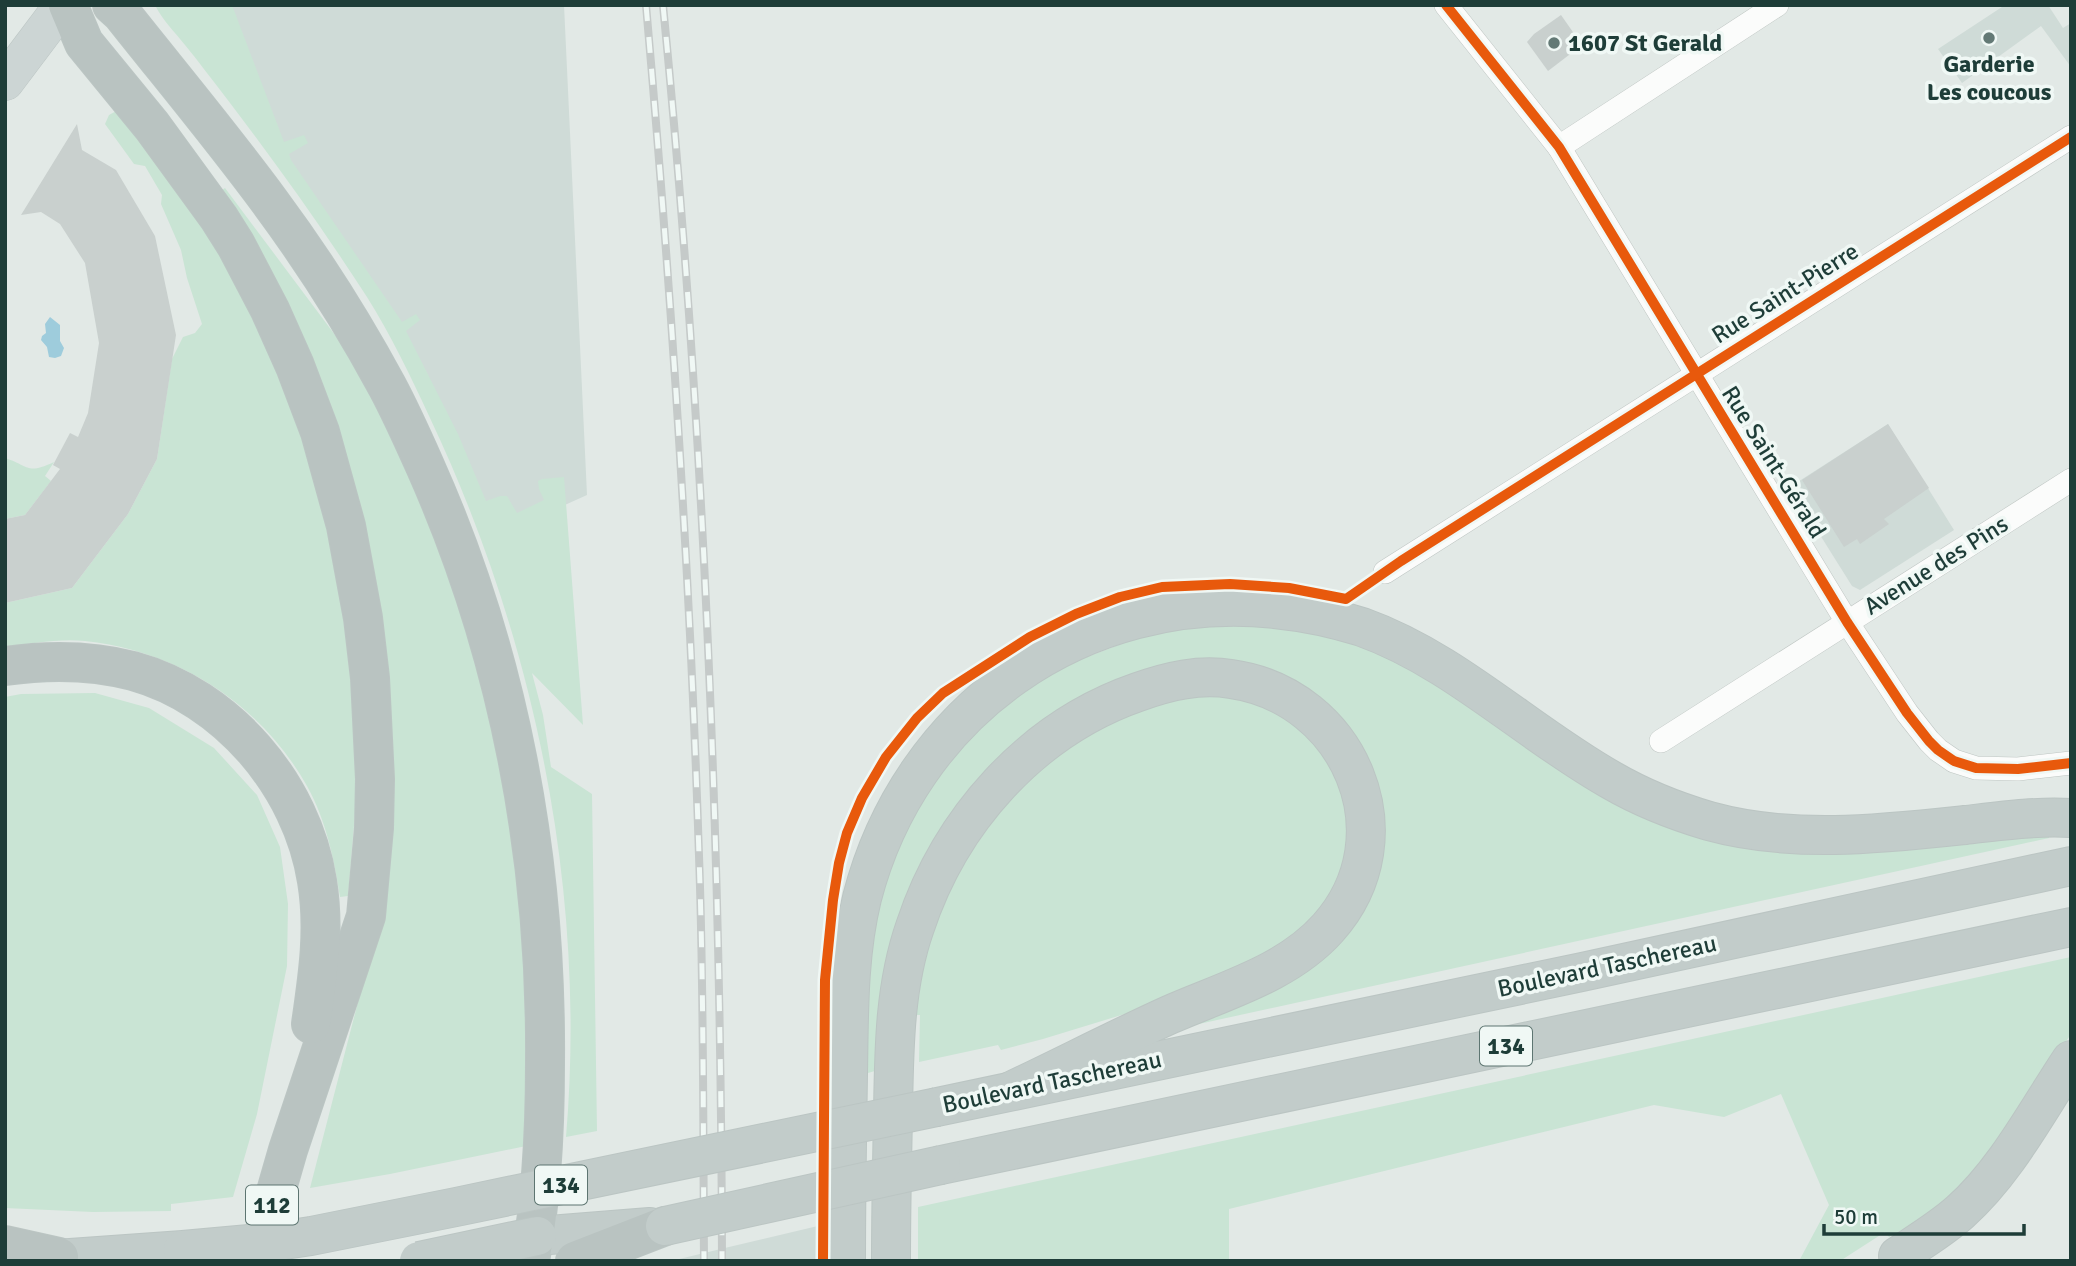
<svg xmlns="http://www.w3.org/2000/svg" width="2076" height="1266" viewBox="0 0 2076 1266" font-family="Signika,sans-serif">
	<rect width="100%" height="100%" fill="#e2e9e6"/>
	<g fill="#cfdbd7">
		<polygon points="162,5 564,5 587,495 496,536 402,324"/>
		<polygon points="2005,5 2048,5 2063,28 2071,23 2071,67 2041,26 1962,83 1938,49"/>
		<polygon points="1888,424 1954,530 1860,590 1852,586 1790,487"/>
		<polygon points="822,1225 822,1261 671,1261 729,1247"/>
	</g>
	<g fill="#c9e4d4">
		<path d="M155,5H232L284,142L304,135L308,143L289,154L291,160L402,322L416,314L420,320L406,331L458,434L486,501L500,496H507L517,513L544,500L539,489L538,481L542,479L564,477L583,725L532,673L543,715L551,767L592,794L597,1131L566,1137C587,892 535,640 430,418C411,377 391,335 367,297C323,229 276,163 227,99C213,81 199,62 185,45C174,31 163,21 155,5Z"/>
		<path d="M120,109L195,209L265,334L318,479L353,668L358,779L348,896L340,897C334,859 326,820 307,786C261,704 178,651 85,641C60,638 29,644 5,647V603L72,588L128,514L157,459L172,359L183,337L195,333L202,324L187,278L181,250L161,204L162,195L145,166L134,164L105,124L109,115Z"/>
		<polygon points="225,188 344,347 380,409 456,587 494,723 527,944 526,1146 390,1174 310,1188 367,967 385,675 219,192"/>
		<path d="M5,458C30,466 26,475 54,462L45,476L51,481L25,515L5,519Z"/>
		<polygon points="1286,624 1382,651 1652,816 2047,828 2049,838 1176,1029 1272,988 1381,814 1248,666 990,767 878,1070 868,1073 867,1013 870,948 887,873 918,803 980,726 1053,670 1163,628"/>
		<polygon points="95,693 149,708 214,748 257,795 280,847 288,904 287,966 257,1114 233,1197 171,1204 171,1211 93,1212 5,1208 5,697 21,694"/>
		<polygon points="1199,693 1261,701 1312,733 1343,785 1351,844 1332,898 1293,940 1205,984 1128,1013 1043,1039 1001,1050 998,1045 919,1062 920,1015 915,1015 926,943 946,889 1012,793 1079,738 1130,712"/>
		<polygon points="2071,957 2071,1034 1969,1185 1916,1223 1889,1237 1885,1232 1840,1261 1799,1261 1829,1205 1781,1094 1724,1117 1654,1105 1229,1209 1229,1261 918,1261 918,1207"/>
	</g>
	<polygon fill="#9eccdc" points="50,317 60,325 60,341 64,348 61,356 55,358 49,357 47,347 41,340 42,336 46,333 45,324"/>
	<g fill="#c9d0ce">
		<polygon points="1561,15 1582,45 1548,71 1527,42 1534,34"/>
		<polygon points="77,124 82,150 116,170 155,236 176,335 157,459 128,514 72,588 5,603 5,519 25,515 60,469 53,465 70,433 78,437 88,413 99,343 85,263 60,224 41,212 21,215"/>
		<polygon points="1888,424 1929,488 1884,519 1889,524 1860,544 1857,539 1844,547 1802,480"/>
	</g>
	<g fill="none" stroke-linecap="round" stroke-linejoin="round">
		<g stroke="#bfc6c3" stroke-width="24">
			<g id="minor">
				<polyline points="1446,5 1559,147 1847,622 1907,713 1929,741 1938,750 1954,761 1976,768 2018,769 2071,763"/>
				<polyline points="1559,147 1777,5"/>
				<polyline points="1385,572 2071,137"/>
				<polyline points="1661,741 2071,480"/>
			</g>
		</g>
		<g stroke="#bbc5c3" stroke-width="38">
			<polyline id="primary" points="5,82 63,5"/>
		</g>
		<g stroke="#bbc5c3" stroke-width="40">
			<g id="trunk">
				<polyline points="937,1107 1582,972 2071,866"/>
				<polyline points="941,1165 2071,927"/>
				<polyline points="537,1236 650,1227"/>
				<path d="M1898,1256C1919,1242 1941,1229 1960,1212C2006,1171 2037,1111 2071,1060"/>
				<polyline points="28,1261 183,1250"/>
				<path d="M846,1261C846,1199 847,1137 848,1074C849,1015 848,955 862,898C910,711 1082,589 1275,609C1304,612 1334,618 1362,627C1454,660 1526,732 1611,780C1642,798 1675,811 1709,821C1792,844 1881,834 1965,825C2000,821 2035,816 2071,818"/>
				<path d="M891,1261C891,1212 892,1163 893,1115C894,1052 894,987 915,927C950,821 1031,729 1138,692C1169,681 1199,674 1231,679C1350,696 1410,836 1328,928C1287,974 1223,991 1169,1015C1116,1039 1064,1066 1011,1091"/>
			</g>
		</g>
		<g stroke="#bbc5c3" stroke-width="40">
			<g id="motorway">
				<polyline points="68,5 84,43 152,126 219,218 236,245 270,310 295,366 320,432 346,526 363,618 370,678 375,779 374,828 366,916 288,1150 256,1261"/>
				<path d="M112,5L122,14C172,77 223,138 270,202C313,260 353,323 387,386C401,412 413,439 425,466C509,654 547,858 545,1064C545,1129 542,1196 530,1261"/>
				<path d="M5,666C47,660 91,660 133,671C227,697 302,785 317,881C325,929 318,976 311,1024"/>
				<polyline points="5,1245 59,1257"/>
				<polyline points="575,1261 665,1226"/>
			</g>
		</g>
		<use href="#minor" stroke="#fbfcfb" stroke-width="23"/>
		<use href="#primary" stroke="#ccd5d4" stroke-width="37"/>
		<use href="#trunk" stroke="#c2ccca" stroke-width="38"/>
		<use href="#motorway" stroke="#b9c3c1" stroke-width="38"/>
		<g stroke="#c5cac9" stroke-width="8">
			<g id="rail">
				<path d="M646,5C671,289 690,572 699,856C704,991 703,1126 704,1261"/>
				<path d="M663,5C704,423 721,842 722,1261"/>
			</g>
		</g>
		<use href="#rail" stroke="#f0f8f5" stroke-width="5" stroke-dasharray="16" stroke-linecap="butt"/>
		<g stroke="#bbc5c3" stroke-width="40" stroke-linecap="butt">
			<g id="trunk-bridge">
				<polyline points="665,1226 941,1165"/>
				<polyline points="183,1250 271,1242 311,1236 456,1207 937,1107"/>
				<polyline points="419,1261 537,1236"/>
			</g>
		</g>
		<use href="#trunk-bridge" stroke="#c2ccca" stroke-width="38"/>
		<g stroke="#f0f8f5" stroke-width="15">
			<g id="cycleway">
				<polyline points="1446,5 1559,147 1847,622 1907,713 1929,741 1938,750 1954,761 1976,768 2018,769 2071,763"/>
				<polyline points="823,1261 825,980 833,900 839,863 847,833 862,798 886,757 917,718 943,693 1030,637 1076,614 1120,597 1162,587 1230,584 1289,588 1346,599 1401,561 2071,137"/>
			</g>
		</g>
		<use href="#cycleway" stroke="#e8590c" stroke-width="10"/>
	</g>
	<g fill="#637975" stroke="#f0f8f5" stroke-width="2.5">
		<circle cx="1989" cy="38" r="7"/>
		<circle cx="1554" cy="43" r="7"/>
	</g>
	<g text-anchor="middle" stroke-width="7" stroke-linejoin="round" paint-order="stroke">
		<g fill="#f0f8f5" stroke="#5d7571" stroke-width="2">
			<rect x="1480" y="1026.5" width="52" height="39" rx="5"/>
			<rect x="535" y="1165.5" width="52" height="39" rx="5"/>
			<rect x="246" y="1185.5" width="52" height="39" rx="5"/>
		</g>
		<g font-size="23" font-weight="bold" fill="#1e3d38">
			<text x="1506" y="1054">134</text>
			<text x="561" y="1193">134</text>
			<text x="272" y="1213">112</text>
		</g>
		<g font-size="24" font-weight="bold" fill="#1e3d38" stroke="#f0f8f5" text-anchor="start">
			<text x="1568" y="51">1607 St Gerald</text>
			<text x="1989" y="72" text-anchor="middle">Garderie<tspan x="1989" dy="28">Les coucous</tspan></text>
		</g>
		<g font-size="24" fill="#1e3d38" stroke="#f0f8f5">
			<text transform="translate(1785 293) rotate(-32)" y="8">Rue Saint-Pierre</text>
			<text transform="translate(1774 462) rotate(58)" y="8">Rue Saint-Gérald</text>
			<text transform="translate(1936 565) rotate(-32)" y="8">Avenue des Pins</text>
			<text transform="translate(1607 966) rotate(-12)" y="8">Boulevard Taschereau</text>
			<text transform="translate(1052 1082) rotate(-12)" y="8">Boulevard Taschereau</text>
		</g>
	</g>
	<rect width="2076" height="1266" fill="none" stroke="#1e3d38" stroke-width="14"/>
	<path d="M1824 1224v10h200v-10" fill="none" stroke="#1e3d38" stroke-width="3.5"/>
	<text x="1834" y="1224" font-size="21" fill="#1e3d38" stroke="#f0f8f5" stroke-width="5" paint-order="stroke">50 m</text>
</svg>
